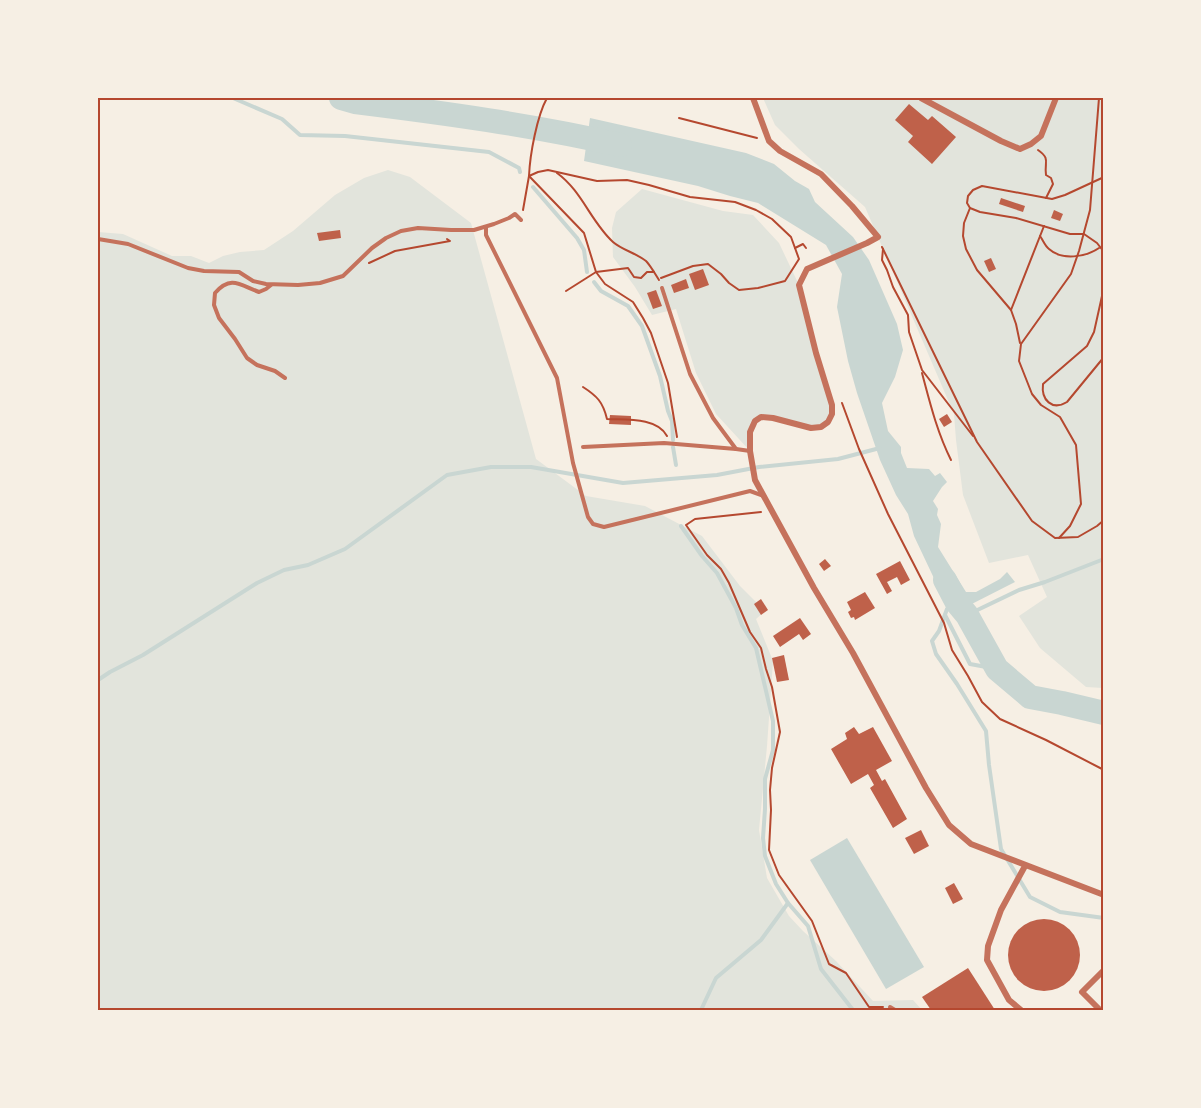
<svg xmlns="http://www.w3.org/2000/svg" width="1201" height="1108" viewBox="0 0 1201 1108" font-family="'Times New Roman',serif">
	<rect width="100%" height="100%" fill="#f6efe4"/>
	<g fill="#e2e4dc">
		<polygon points="763,98 1103,98 1103,688 1086,687 1040,648 1019,616 1047,597 1028,555 989,563 963,495 956,440 954,414 865,207 799,149 775,125"/>
		<polygon points="388,170 410,177 471,223 536,459 586,496 645,506 702,536 740,586 765,611 756,619 773,661 767,746 759,830 767,878 789,916 803,931 836,961 873,1001 913,1000 922,1010 98,1010 98,232 123,234 172,256 191,256 209,263 223,256 240,252 264,250 293,231 335,195 364,178"/>
		<polygon points="642,189 723,211 753,215 779,243 799,285 832,405 828,422 811,428 773,418 755,421 750,451 716,414 696,373 676,309 652,315 635,287 613,257 612,228 616,212"/>
	</g>
	<g fill="#c9d6d2">
		<polygon points="590,118 746,153 774,164 795,181 809,189 815,202 853,237 869,260 897,324 903,350 895,377 882,403 888,431 901,447 901,453 907,468 929,469 935,476 940,473 947,482 942,487 933,501 938,509 937,515 941,524 938,547 966,592 976,592 1000,579 1007,572 1015,582 956,612 940,591 914,536 908,514 896,495 880,460 857,393 848,361 837,307 842,274 826,245 758,203 730,196 698,186 584,161"/>
		<polygon points="847,838 924,967 886,989 810,860"/>
	</g>
	<g fill="none" stroke-linecap="round" stroke-linejoin="round">
		<g stroke="#c9d6d2" stroke-width="4">
			<polyline points="233,98 282,119 300,135 345,136 489,152 519,168 520,172"/>
			<polyline points="533,187 577,238 584,250 587,272"/>
			<polyline points="594,282 601,291 628,306 642,326 660,376 668,411 672,421 673,440"/>
			<polyline points="673,447 676,465"/>
			<polyline points="681,526 702,556 717,573 736,608 742,625 756,648 773,721 773,750 765,779 765,809 763,838 765,856 776,884 788,903 808,926 821,969 853,1010"/>
			<polyline points="954,605 947,609 939,631 932,641 936,654 957,684 986,731 989,765 1001,849 1030,897 1060,912 1104,918"/>
			<polyline points="945,615 970,664 997,669"/>
			<polyline points="967,615 1019,590 1045,582 1104,559"/>
			<polyline points="98,680 110,672 143,655 257,583 284,570 308,565 345,549 447,475 491,467 531,467 623,483 717,475 759,467 838,459 880,448"/>
			<polyline points="701,1010 716,978 761,940 788,903"/>
		</g>
		<g stroke="#c9d6d2" stroke-width="24">
			<path d="M341,98L355,102C444,113 532,125 620,145"/>
			<polyline points="945,580 957,603 967,615 997,669 1030,697 1062,703 1104,713"/>
		</g>
	</g>
	<g fill="#bf614a">
		<polygon points="909,104 928,120 932,116 956,137 932,164 908,142 913,136 895,120"/>
		<polygon points="1001,198 1025,206 1023,212 999,204"/>
		<polygon points="1054,210 1063,214 1060,221 1051,218"/>
		<polygon points="340,230 341,238 319,241 317,233"/>
		<polygon points="991,258 996,269 989,272 984,261"/>
		<polygon points="703,269 709,285 695,290 689,274"/>
		<polygon points="686,279 689,288 674,293 671,285"/>
		<polygon points="656,290 662,306 653,309 647,293"/>
		<polygon points="947,414 952,422 944,427 939,419"/>
		<polygon points="610,415 631,416 631,425 609,424"/>
		<polygon points="825,559 831,566 824,571 819,564"/>
		<polygon points="900,561 910,580 901,585 897,577 887,582 892,591 887,594 876,574"/>
		<polygon points="865,592 875,608 855,620 854,617 851,618 848,612 851,610 847,602"/>
		<polygon points="761,599 768,610 761,615 754,604"/>
		<polygon points="800,618 811,634 803,640 799,634 780,647 773,636"/>
		<polygon points="784,655 789,680 777,682 772,658"/>
		<polygon points="854,727 859,734 873,727 892,761 876,770 882,781 885,779 907,819 893,828 870,788 874,785 868,774 851,784 831,749 847,739 845,733"/>
		<polygon points="921,830 929,846 914,854 905,838"/>
		<polygon points="954,883 963,899 953,904 945,888"/>
		<circle cx="1044" cy="955" r="36"/>
		<polygon points="968,968 995,1010 931,1010 922,997"/>
	</g>
	<g fill="none" stroke-linecap="round" stroke-linejoin="round">
		<g stroke="#b5482f" stroke-width="2">
			<path d="M547,98C537,116 530,154 529,176L584,233L596,272L605,284L633,302L643,318L651,333L668,383L677,437"/>
			<polyline points="679,118 757,138"/>
			<path d="M1038,150C1051,159 1044,162 1046,175L1051,178L1053,184L1046,198"/>
			<path d="M557,173C582,191 591,222 613,242C622,250 636,253 646,261C649,264 652,269 654,272"/>
			<polyline points="1104,177 1065,195 1052,199 982,186 973,190 968,196 967,203 970,208 980,212 1016,218 1070,234 1084,234 1097,243 1104,252"/>
			<polyline points="970,208 964,223 963,236 966,249 977,270 1011,310 1016,324 1020,343"/>
			<polyline points="523,210 529,176 538,172 548,170 597,181 627,180 649,185 690,197 735,202 756,210 772,219 791,237 799,259 785,281 758,288 739,290 729,283 721,274 708,264 693,266 661,278"/>
			<path d="M1040,236C1043,240 1045,246 1049,249C1062,261 1086,257 1099,248"/>
			<polyline points="882,247 977,442 1032,521 1055,538 1078,537 1097,526 1104,520"/>
			<polyline points="795,248 803,244 806,248"/>
			<polyline points="883,249 882,260 887,270 893,287 908,315 909,332 922,370 973,436"/>
			<polyline points="369,263 395,251 450,241 447,239"/>
			<path d="M1104,287L1094,332L1087,346L1043,384C1041,400 1052,411 1067,402L1104,357"/>
			<polyline points="566,291 596,272 628,268 634,277 641,278 647,272 654,272 659,280"/>
			<polyline points="1011,310 1044,226"/>
			<path d="M922,373C930,403 937,432 951,460"/>
			<path d="M583,387C597,396 603,402 607,419C625,420 657,417 667,436"/>
			<polyline points="842,403 859,449 888,514 944,623 952,650 968,676 982,702 1000,719 1046,740 1104,770"/>
			<polyline points="761,512 695,519 686,525 707,555 721,569 729,583 750,632 761,648 766,669 772,687 780,732 772,768 770,790 771,810 769,850 779,875 812,921 829,964 846,973 869,1007 883,1007"/>
			<polyline points="1059,538 1070,526 1081,504 1076,445 1060,417 1041,405 1032,394 1019,361 1021,344 1071,274 1079,251 1090,210 1099,98"/>
		</g>
		<g stroke="#c5725c" stroke-width="4">
			<polyline points="486,228 486,235 557,378 573,463 588,517 593,524 604,527 750,491 764,496"/>
			<polyline points="98,239 128,244 188,268 204,271 239,272 253,281 266,284 298,285 320,283 343,276 372,248 386,238 401,231 418,228 451,230 474,230 494,224 509,218 515,214 521,220"/>
			<path d="M271,285L266,289L259,292C240,285 231,275 215,293L214,305L219,318L235,339L247,358L257,365L275,371L285,378"/>
			<polyline points="662,288 690,374 713,418 736,449"/>
			<polyline points="583,447 664,443 736,449 750,451"/>
			<polyline points="890,1007 895,1010"/>
		</g>
		<g stroke="#c5725c" stroke-width="6">
			<polyline points="753,98 769,141 780,151 821,174 852,206 878,237 867,243 807,269 799,285 816,353 832,405 832,414 828,422 821,427 811,428 773,418 761,417 755,421 750,432 750,451 755,480 814,588 853,653 926,788 949,825 971,844 1104,895"/>
			<polyline points="921,98 1001,141 1020,149 1031,144 1041,136 1056,98"/>
			<polyline points="1021,1010 1009,1000 987,960 988,946 1001,910 1025,866"/>
			<polyline points="1100,1010 1082,992 1104,970"/>
		</g>
	</g>
	<rect width="1201" height="1108" fill="none" stroke="#f6efe4" stroke-width="198"/>
	<rect x="99" y="99" width="1003" height="910" fill="none" stroke="#b5482f" stroke-width="2"/>
</svg>
